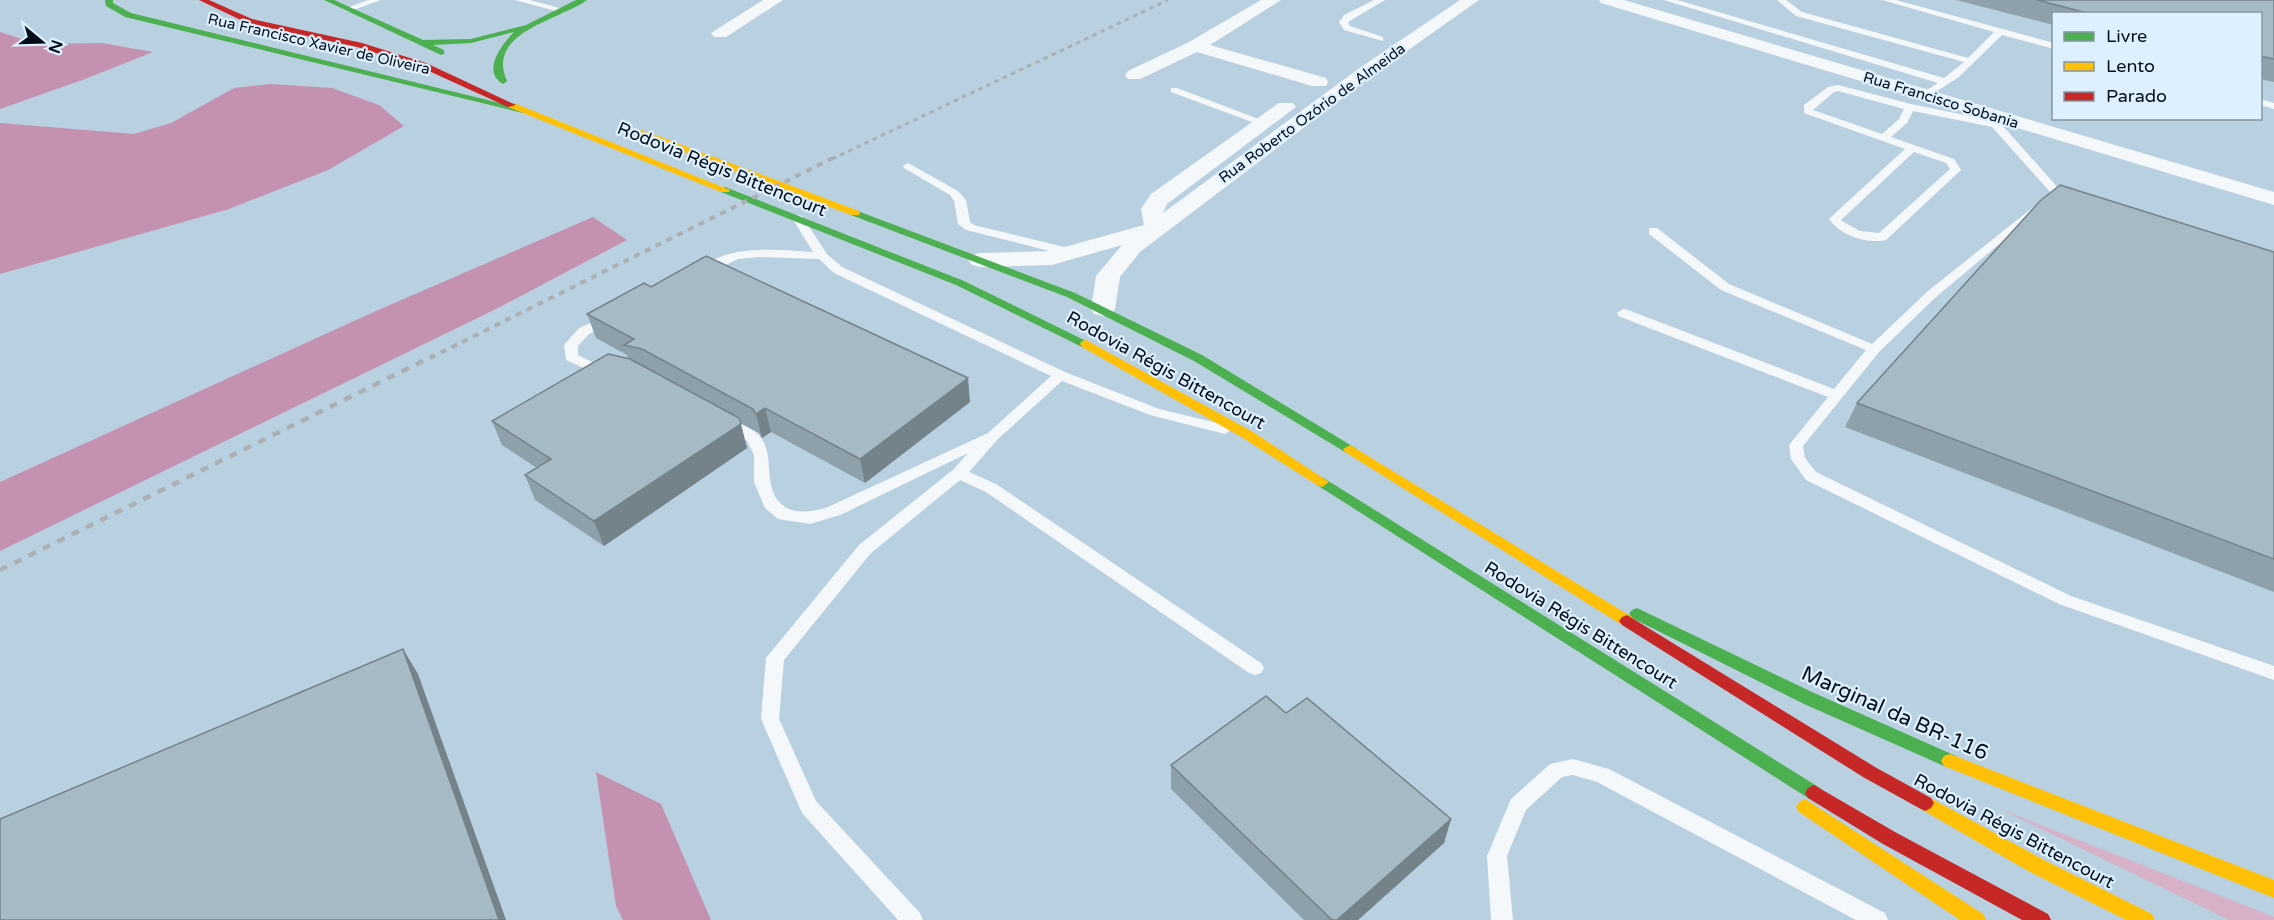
<svg xmlns="http://www.w3.org/2000/svg" width="2274" height="920" viewBox="0 0 2274 920" font-family="'Varela Round',sans-serif">
	<rect width="100%" height="100%" fill="#b8d0e0"/>
	<polygon fill="#d6b1c8" points="1998,808 2274,917 2274,920 2229,920"/>
	<g fill="#c492b0">
		<polygon points="0,32 37,44 102,43 153,52 85,79 0,109"/>
		<polygon points="271,84 332,88 379,105 404,126 328,170 229,209 0,274 0,123 134,134 171,123 234,88"/>
		<polygon points="593,217 627,240 496,309 0,551 0,482 376,311"/>
		<polygon points="596,772 661,804 711,920 623,920 616,906"/>
	</g>
	<g fill="none" stroke-linecap="round" stroke-linejoin="round">
		<g fill="#f4f8fa" fill-rule="evenodd">
			<polygon points="368,0 381,0 348,12 344,9"/>
			<polygon points="515,0 530,0 567,10 563,13"/>
			<polygon points="1374,0 1385,0 1348,22 1350,26 1383,37 1383,41 1344,30 1339,22 1344,15"/>
			<polygon points="1664,0 1677,0 1944,78 1964,62 1796,16 1777,0 1786,0 1802,12 1968,58 1994,32 1882,0 1896,0 2054,43 2054,49 2002,35 1959,77 1926,98 1921,95 1922,93 1938,83"/>
			<path d="M1838,85L1911,104L1994,121L1998,116H2006L2007,118L2002,125L2060,190L2079,198L2073,201L2052,194L1992,127L1913,111L1907,123L1891,137L1954,159L1961,170L1886,240C1866,244 1841,236 1829,219L1831,217L1905,149L1804,113V105L1828,87ZM1838,91L1904,109L1899,119L1882,134L1813,110L1834,92ZM1914,152L1946,163L1950,169L1879,233L1860,231L1842,221L1841,220Z"/>
			<polygon points="1171,88 1177,88 1269,123 1260,125 1171,92"/>
			<polygon points="2260,99 2274,103 2274,109 2260,105"/>
			<polygon points="908,163 958,191 966,200 970,222 974,225 1077,250 1079,253 1073,257 966,230 958,224 954,201 950,195 904,168 903,166"/>
			<polygon points="2042,200 2048,203 2046,205 1936,297 1879,352 1803,446 1805,458 1816,472 2071,596 2274,666 2274,680 2059,604 1806,480 1791,459 1789,445 1828,397 1618,316 1617,313 1623,309 1628,310 1834,389 1866,350 1721,290 1649,234 1649,228 1657,228 1729,284 1872,344 1928,291"/>
			<path d="M798,215L802,216L827,254L842,267L1065,372L1159,409L1230,426L1232,429L1225,434L1150,415L1062,381L998,439L969,472L996,484L1261,663L1264,668L1261,673L1255,675L1249,673L986,492L960,480L871,553L784,660L779,719L816,801L920,913L923,920H898L802,813L761,719L766,658L859,545L954,469L968,453L840,515L810,524L778,519L765,508L754,482V455L747,441L719,423L726,418C735,421 752,428 759,435C770,448 768,464 770,479C774,514 801,516 828,507L988,433L1051,376L834,273L819,259L759,257L738,259L703,276L697,272C724,243 778,250 813,252L792,218Z"/>
			<path d="M609,315L614,316L616,319L614,322L589,334L578,346V355L592,362L612,367L614,370L612,373C597,376 579,366 566,360L564,345L579,328Z"/>
			<polygon points="1573,759 1609,769 1885,913 1888,920 1856,920 1597,782 1573,775 1562,777 1526,810 1507,856 1513,920 1491,920 1487,856 1511,799 1550,764"/>
		</g>
		<g fill="#f4f8fa" fill-rule="evenodd">
			<polygon points="763,0 783,0 726,37 714,37 711,33"/>
			<polygon points="1261,0 1281,0 1210,45 1326,78 1328,82 1326,86 1312,86 1197,52 1140,79 1128,79 1125,75 1128,71 1189,42"/>
			<polygon points="1460,0 1479,0 1373,75 1140,252 1120,277 1115,309 1112,314 1103,316 1094,314 1091,309 1096,276 1122,245 1052,265 980,267 972,265 968,260 972,255 980,253 1050,251 1144,225 1141,209 1151,194 1279,103 1293,103 1296,107 1167,204 1163,213 1361,67"/>
			<polygon points="1599,0 1624,0 2274,192 2274,205 1601,3"/>
		</g>
		<g fill="#4caf50" fill-rule="evenodd">
			<polygon points="105,0 113,0 113,3 131,13 528,110 523,113 125,17 106,6"/>
			<path d="M324,0H334L423,40L471,39L526,25L576,0H587C560,20 485,32 507,81L503,84C481,71 502,44 514,32L471,43L433,45L444,50V54L441,55Z"/>
			<polygon points="725,187 964,281 1092,344 1090,347 1082,347 956,285 721,192 720,190"/>
			<polygon points="855,210 1075,293 1202,355 1357,449 1350,453 1345,452 1194,361 1067,297 851,215 850,213"/>
			<polygon points="1322,477 1820,788 1823,793 1820,798 1814,801 1808,798 1317,485 1315,482 1317,479"/>
			<polygon points="1637,608 1814,693 1956,756 1959,761 1956,766 1950,768 1944,766 1802,703 1632,618 1629,614 1632,610"/>
		</g>
		<g fill="#ffc107" fill-rule="evenodd">
			<polygon points="508,103 514,103 730,190 729,192 721,192 508,107"/>
			<polygon points="642,130 859,211 860,213 859,215 851,215 639,135 637,133"/>
			<polygon points="1086,340 1253,432 1329,482 1322,487 1317,485 1243,438 1082,347 1080,344 1082,341"/>
			<polygon points="1350,445 1632,617 1635,621 1632,625 1627,627 1622,625 1345,452 1343,449"/>
			<polygon points="1950,754 2274,880 2274,898 1944,766 1941,761 1944,756"/>
			<polygon points="1925,795 2044,860 2152,914 2155,920 2126,920 2030,872 1919,808 1916,803 1919,798"/>
			<polygon points="1805,799 1983,914 1986,920 1960,920 1799,812 1796,807 1799,802"/>
		</g>
		<g fill="#c62828" fill-rule="evenodd">
			<polygon points="199,0 209,0 252,19 362,43 426,63 516,105 508,107 420,67 357,47 247,23"/>
			<polygon points="1627,615 1875,767 1931,798 1934,803 1931,808 1925,811 1919,808 1863,777 1622,625 1619,621 1622,617"/>
			<polygon points="1814,785 1895,832 2048,914 2051,920 2022,920 1883,844 1808,798 1805,793 1808,788"/>
		</g>
		<polyline stroke="#aab0b4" stroke-width="3" stroke-dasharray="4.5 4.5" stroke-linecap="butt" points="832,159 1168,0"/>
		<polyline stroke="#aab0b4" stroke-width="4" stroke-dasharray="6 6" stroke-linecap="butt" points="430,358 835,157"/>
		<polyline stroke="#aab0b4" stroke-width="4.5" stroke-dasharray="8 8" stroke-linecap="butt" points="0,570 433,356"/>
	</g>
	<g fill="#8ea0a9">
		<polygon points="1956,0 2274,0 2274,82 2260,79 2260,14 2054,14 2054,25"/>
		<polygon points="2274,252 2274,592 1845,427 1857,403"/>
		<polygon points="651,287 970,402 865,483 771,432 762,438 759,433 740,423 747,448 604,546 535,500 525,475 537,468 502,445 492,421 628,359 627,355 596,338 587,314"/>
		<polygon points="1286,713 1451,819 1444,843 1358,920 1304,920 1171,789 1171,765"/>
	</g>
	<g fill="#748289">
		<polygon points="968,378 970,402 865,483 860,459"/>
		<polygon points="765,408 771,432 762,438 756,414"/>
		<polygon points="741,424 747,448 604,546 594,521"/>
		<polygon points="403,649 418,674 506,920 499,920"/>
		<polygon points="1451,819 1444,843 1358,920 1337,920"/>
	</g>
	<g fill="#a5bac4" stroke="#748289" stroke-width="1.5">
		<polygon points="2037,0 2274,0 2274,59 2260,56 2260,14 2091,14"/>
		<polygon points="2060,185 2274,252 2274,559 1857,403 2040,201"/>
		<polygon points="706,256 968,378 860,459 765,408 756,414 753,409 642,349 624,345 634,339 587,314 644,283 651,287"/>
		<polygon points="608,354 630,359 739,418 741,424 594,521 525,475 551,459 492,421"/>
		<polygon points="403,649 499,920 0,920 0,819"/>
		<polygon points="1266,696 1286,713 1307,698 1451,819 1337,920 1332,920 1171,765"/>
	</g>
	<g text-anchor="middle" stroke-width="4.5" stroke-linejoin="round" paint-order="stroke">
		<g font-size="15" fill="#010e18" stroke="#def0fd">
			<text transform="translate(319 44) rotate(13)" y="5">Rua Francisco Xavier de Oliveira</text>
			<text transform="translate(1941 100) rotate(17)" y="5">Rua Francisco Sobania</text>
			<text transform="translate(1312 113) rotate(-36)" y="5">Rua Roberto Ozório de Almeida</text>
		</g>
		<g font-size="18" fill="#010e18" stroke="#def0fd">
			<text transform="translate(722 169) rotate(22)" y="6">Rodovia Régis Bittencourt</text>
			<text transform="translate(1166 370) rotate(29)" y="6">Rodovia Régis Bittencourt</text>
			<text transform="translate(1581 625) rotate(32)" y="6">Rodovia Régis Bittencourt</text>
			<text transform="translate(2014 831) rotate(28)" y="6">Rodovia Régis Bittencourt</text>
		</g>
		<g font-size="21" fill="#010e18" stroke="#def0fd">
			<text transform="translate(1895 713) rotate(24)" y="7">Marginal da BR-116</text>
		</g>
	</g>
	<rect x="2052" y="12" width="210" height="108" fill="#def0fd" stroke="#8696a1" stroke-width="1.5"/>
	<rect x="2064" y="32" width="30" height="9" fill="#4caf50" stroke="#8696a1" stroke-width="1.5"/>
	<text x="2106" y="42" font-size="18" fill="#010e18">Livre</text>
	<rect x="2064" y="62" width="30" height="9" fill="#ffc107" stroke="#8696a1" stroke-width="1.5"/>
	<text x="2106" y="72" font-size="18" fill="#010e18">Lento</text>
	<rect x="2064" y="92" width="30" height="9" fill="#c62828" stroke="#8696a1" stroke-width="1.5"/>
	<text x="2106" y="102" font-size="18" fill="#010e18">Parado</text>
	<g transform="translate(42 42) rotate(109)" stroke="#def0fd" stroke-width="4.5" paint-order="stroke">
	<path d="M0-4.5L10 22L0 15L-10 22Z" fill="#010e18"/>
	<text y="-9" font-size="16" font-weight="bold" text-anchor="middle" fill="#010e18">N</text>
	</g>
</svg>
